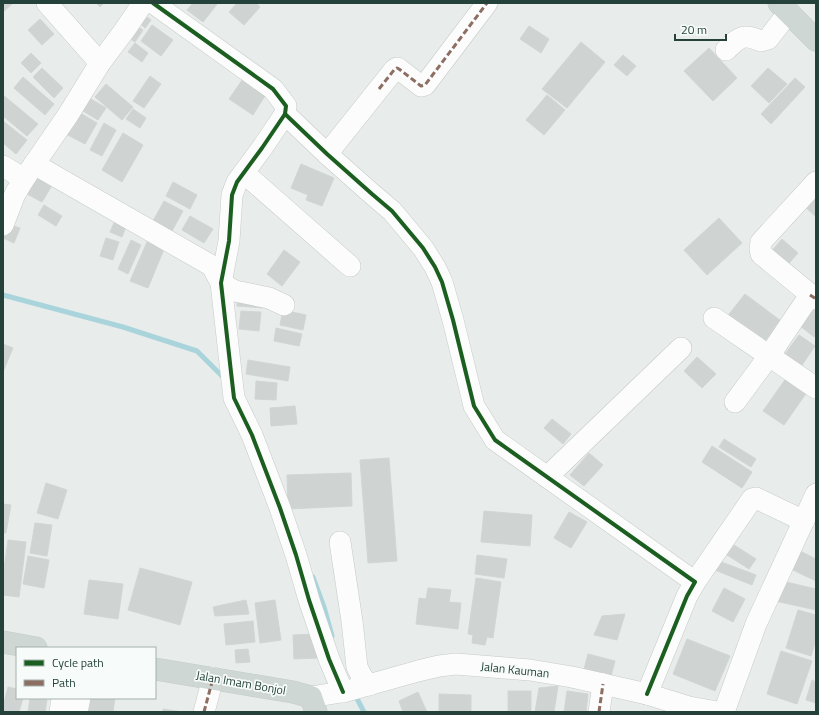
<svg xmlns="http://www.w3.org/2000/svg" width="819" height="715" viewBox="0 0 819 715" font-family="'Titillium Web',sans-serif">
	<rect width="100%" height="100%" fill="#e8edeb"/>
	<g fill="none" stroke-linecap="round" stroke-linejoin="round">
		<g stroke="#a9d4db" stroke-width="5">
			<polyline points="3,295 123,327 197,351 225,379"/>
			<polyline points="313,577 324,607 332,636"/>
			<polyline points="354,693 364,712"/>
		</g>
	</g>
	<g fill="#cfd4d2" stroke="#d1d6d4">
		<polygon points="3,3 12,3 12,4 3,12"/>
		<polygon points="96,3 104,3 100,7"/>
		<polygon points="193,3 218,3 203,22 187,10"/>
		<polygon points="237,3 256,3 260,7 244,25 229,12"/>
		<polygon points="142,13 151,20 145,28 136,20"/>
		<polygon points="40,19 54,34 42,45 28,30"/>
		<polygon points="134,24 143,30 135,42 126,36"/>
		<polygon points="152,25 173,40 161,56 141,41"/>
		<polygon points="529,26 549,39 541,53 520,39"/>
		<polygon points="581,42 605,62 567,108 542,89"/>
		<polygon points="135,43 148,53 142,62 128,52"/>
		<polygon points="709,48 737,78 713,101 684,71"/>
		<polygon points="31,53 41,63 31,73 21,63"/>
		<polygon points="623,55 636,66 627,76 614,65"/>
		<polygon points="42,68 63,88 54,98 33,77"/>
		<polygon points="768,68 787,84 769,103 751,86"/>
		<polygon points="150,76 161,84 144,108 133,101"/>
		<polygon points="245,76 268,91 253,115 229,99"/>
		<polygon points="23,77 54,104 45,115 14,88"/>
		<polygon points="795,78 805,87 771,124 761,114"/>
		<polygon points="106,84 133,107 122,120 95,97"/>
		<polygon points="3,95 38,124 27,136 3,116"/>
		<polygon points="547,95 565,110 544,135 526,120"/>
		<polygon points="86,96 106,108 98,120 78,108"/>
		<polygon points="133,109 146,118 140,128 126,119"/>
		<polygon points="77,111 97,123 85,144 64,133"/>
		<polygon points="3,121 27,140 16,154 3,143"/>
		<polygon points="104,123 116,130 102,156 90,150"/>
		<polygon points="123,133 143,145 122,182 102,170"/>
		<polygon points="301,164 334,178 322,206 306,200 308,195 291,188"/>
		<polygon points="39,173 54,182 42,202 27,194"/>
		<polygon points="173,182 197,195 190,209 166,196"/>
		<polygon points="816,186 816,217 801,203"/>
		<polygon points="164,201 183,211 172,231 153,221"/>
		<polygon points="44,205 62,216 56,226 38,215"/>
		<polygon points="117,216 128,221 122,237 110,232"/>
		<polygon points="190,216 213,229 204,243 182,230"/>
		<polygon points="719,218 742,243 707,275 684,250"/>
		<polygon points="8,224 20,228 14,243 3,238"/>
		<polygon points="150,235 167,242 148,288 130,281"/>
		<polygon points="106,238 119,242 113,260 100,256"/>
		<polygon points="782,239 798,253 785,268 769,254"/>
		<polygon points="131,240 141,245 128,274 118,269"/>
		<polygon points="284,250 300,262 282,286 267,274"/>
		<polygon points="745,294 781,321 762,345 726,318"/>
		<polygon points="238,295 264,298 263,308 237,306"/>
		<polygon points="816,306 816,334 814,337 799,325"/>
		<polygon points="283,310 306,315 303,330 280,325"/>
		<polygon points="241,311 261,312 259,331 239,329"/>
		<polygon points="276,328 302,334 299,346 274,341"/>
		<polygon points="799,335 815,346 802,365 785,354"/>
		<polygon points="3,344 13,348 3,372"/>
		<polygon points="697,357 716,374 702,388 684,371"/>
		<polygon points="248,360 290,367 288,381 246,374"/>
		<polygon points="787,377 807,392 784,425 763,411"/>
		<polygon points="256,381 277,383 276,400 255,399"/>
		<polygon points="295,406 297,424 271,426 270,408"/>
		<polygon points="552,419 571,434 563,444 544,428"/>
		<polygon points="724,439 756,459 751,467 719,447"/>
		<polygon points="712,446 752,472 742,488 702,462"/>
		<polygon points="589,453 603,465 584,486 570,475"/>
		<polygon points="389,458 397,561 368,563 360,460"/>
		<polygon points="351,473 352,506 288,509 287,475"/>
		<polygon points="46,483 67,490 58,519 37,513"/>
		<polygon points="3,504 11,505 6,533 3,533"/>
		<polygon points="484,511 532,515 530,546 481,542"/>
		<polygon points="569,512 587,522 571,548 554,538"/>
		<polygon points="35,523 52,525 47,556 30,553"/>
		<polygon points="8,540 26,542 19,597 3,595 3,576"/>
		<polygon points="734,545 756,559 749,569 727,555"/>
		<polygon points="800,551 816,559 816,581 791,569"/>
		<polygon points="477,555 507,559 504,578 475,574"/>
		<polygon points="28,556 49,560 44,588 23,584"/>
		<polygon points="716,560 756,575 752,585 715,570"/>
		<polygon points="140,568 192,582 180,625 128,610"/>
		<polygon points="476,578 501,582 493,638 487,637 485,645 472,643 473,635 468,634"/>
		<polygon points="89,580 123,584 118,619 84,614"/>
		<polygon points="786,582 816,589 816,610 775,601"/>
		<polygon points="428,588 451,590 449,602 461,603 458,629 416,624 419,598 426,599"/>
		<polygon points="724,588 745,599 733,622 712,611"/>
		<polygon points="246,600 249,614 215,616 213,607"/>
		<polygon points="275,600 281,640 260,643 255,603"/>
		<polygon points="798,610 816,615 816,640 811,656 786,648"/>
		<polygon points="625,614 617,640 594,635 602,616"/>
		<polygon points="253,621 255,642 226,645 224,624"/>
		<polygon points="317,634 317,658 294,659 293,635"/>
		<polygon points="687,639 730,656 715,691 673,674"/>
		<polygon points="248,649 250,662 236,663 235,650"/>
		<polygon points="781,651 812,661 797,704 767,694"/>
		<polygon points="588,654 615,661 610,680 583,673"/>
		<polygon points="812,680 816,682 816,703 806,700"/>
		<polygon points="558,686 554,712 535,712 539,688"/>
		<polygon points="8,687 17,689 17,698 23,698 19,712 3,712 3,707"/>
		<rect x="508" y="691" width="23" height="21"/>
		<polygon points="567,691 588,694 586,712 564,712"/>
		<polygon points="418,692 427,712 403,712 399,701"/>
		<polygon points="439,694 471,695 471,712 439,712"/>
		<polygon points="30,698 47,700 45,712 28,712"/>
		<polygon points="87,698 115,698 113,712 86,712"/>
		<polygon points="163,709 182,712 163,712"/>
	</g>
	<g fill="none" stroke-linecap="round" stroke-linejoin="round">
		<g stroke="#c5cac8" stroke-width="22">
			<g id="minor">
				<polyline points="47,3 100,63"/>
				<polyline points="153,3 273,89 286,106 285,114 262,148 237,182 232,195 229,241 221,283 231,372 234,398 252,435 280,508 296,555 309,600 329,659 343,692"/>
				<path d="M726,50C740,37 742,33 761,41L768,39L789,12"/>
				<polyline points="285,114 327,154 372,194 392,211 423,248 435,267 442,282 453,320 474,406 495,440 695,582 687,596 647,694"/>
				<polyline points="327,154 394,70 397,68 399,69 421,86 425,85 487,3"/>
				<polyline points="34,164 212,266 221,283 235,291 269,298 284,305"/>
				<polyline points="3,166 24,179"/>
				<polyline points="244,173 350,266"/>
				<polyline points="816,182 761,242 760,249 761,254 816,299"/>
				<polyline points="3,225 15,194 24,179 68,115 100,63 124,31 143,3"/>
				<polyline points="714,318 816,388"/>
				<polyline points="735,402 769,356 810,295"/>
				<polyline points="547,477 681,348"/>
				<polyline points="340,542 352,621 357,667 362,677 369,685"/>
				<polyline points="695,582 752,499 756,498 804,521"/>
				<polyline points="311,697 347,691 418,671 439,666 456,664 530,670 572,677 647,694 689,707 718,712"/>
				<polyline points="60,712 62,698"/>
				<polyline points="77,712 80,698"/>
				<polyline points="204,712 213,678"/>
				<polyline points="599,712 603,684"/>
				<polyline points="724,712 756,624 816,494"/>
			</g>
		</g>
		<g stroke="#c3ccc9" stroke-width="23">
			<g id="major">
				<polyline points="779,3 816,40"/>
				<polyline points="3,642 36,648"/>
				<polyline points="155,669 293,692 311,697 316,712"/>
			</g>
		</g>
		<use href="#minor" stroke="#fcfcfc" stroke-width="21"/>
		<use href="#major" stroke="#cfd7d5" stroke-width="22"/>
		<g stroke="#8d6e63" stroke-width="3" stroke-dasharray="6 3" stroke-linecap="butt">
			<polyline points="379,89 394,70 397,68 399,69 421,86 425,85 487,3"/>
			<polyline points="810,295 816,299"/>
			<polyline points="204,712 213,678"/>
			<polyline points="599,712 603,684"/>
		</g>
		<g stroke="#f7fbf9" stroke-width="6">
			<g id="cycleway">
				<polyline points="153,3 273,89 286,106 285,114 262,148 237,182 232,195 229,241 221,283 231,372 234,398 252,435 280,508 296,555 309,600 329,659 343,692"/>
				<polyline points="285,114 327,154 372,194 392,211 423,248 435,267 442,282 453,320 474,406 495,440 695,582 687,596 647,694"/>
			</g>
		</g>
		<use href="#cycleway" stroke="#1b5e20" stroke-width="4"/>
	</g>
	<g text-anchor="middle" stroke-width="3.5" stroke-linejoin="round" paint-order="stroke">
		<g font-size="12" fill="#24423a" stroke="#f7fbf9">
			<text transform="translate(515 670) rotate(6)" y="4">Jalan Kauman</text>
			<text transform="translate(241 683) rotate(10)" y="4">Jalan Imam Bonjol</text>
		</g>
	</g>
	<rect width="819" height="715" fill="none" stroke="#24423a" stroke-width="8"/>
	<rect x="16" y="647" width="140" height="52" fill="#f7fbf9" stroke="#a3b1ad"/>
	<rect x="24" y="660" width="20" height="6" fill="#1b5e20" stroke="#a3b1ad"/>
	<text x="52" y="667" font-size="12" fill="#24423a">Cycle path</text>
	<rect x="24" y="680" width="20" height="6" fill="#8d6e63" stroke="#a3b1ad"/>
	<text x="52" y="687" font-size="12" fill="#24423a">Path</text>
	<path d="M675 34v6h51v-6" fill="none" stroke="#24423a" stroke-width="2"/>
	<text x="681" y="34" font-size="12" fill="#24423a" stroke="#f7fbf9" stroke-width="3" paint-order="stroke">20 m</text>
</svg>
